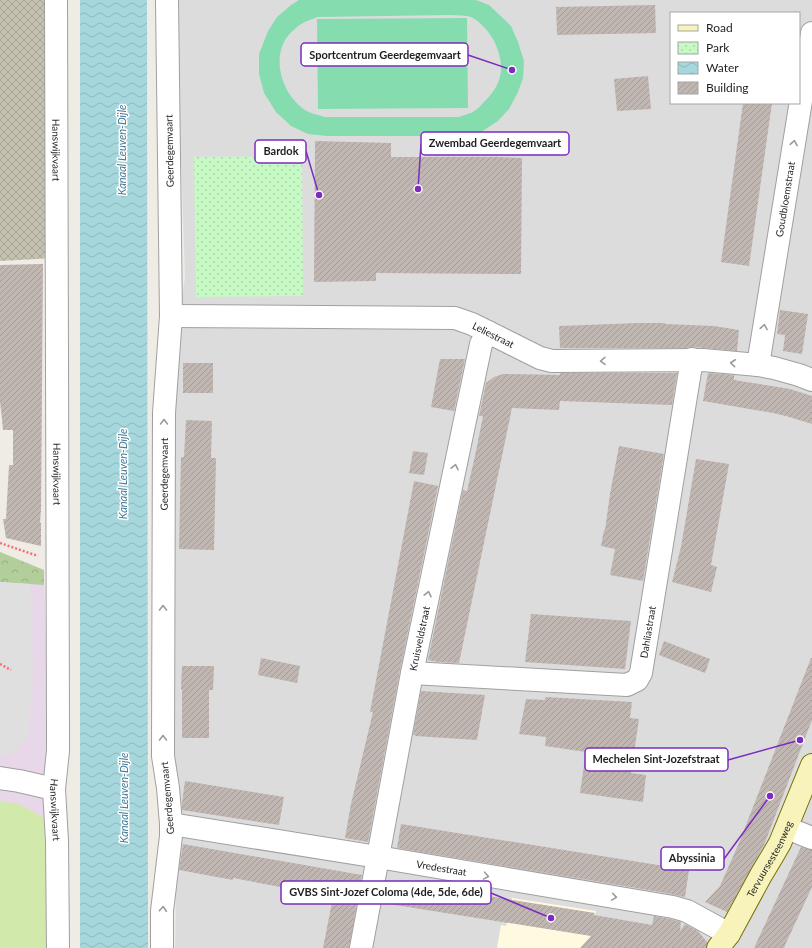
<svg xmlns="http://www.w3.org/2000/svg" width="812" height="948" viewBox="0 0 812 948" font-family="Lato,sans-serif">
	<defs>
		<pattern id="construction-cross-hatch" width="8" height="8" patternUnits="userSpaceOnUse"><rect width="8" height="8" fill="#c4c1b1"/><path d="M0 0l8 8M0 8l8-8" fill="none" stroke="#a8a598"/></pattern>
		<pattern id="forest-crowns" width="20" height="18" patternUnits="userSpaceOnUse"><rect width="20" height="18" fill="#b1ce9b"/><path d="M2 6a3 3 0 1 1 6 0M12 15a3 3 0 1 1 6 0" fill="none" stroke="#98b085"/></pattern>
		<pattern id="park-dots" width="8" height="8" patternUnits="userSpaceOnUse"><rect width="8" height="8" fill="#c6f9c3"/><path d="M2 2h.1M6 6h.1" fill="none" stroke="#aad5a7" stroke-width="1.8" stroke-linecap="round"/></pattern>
		<pattern id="water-waves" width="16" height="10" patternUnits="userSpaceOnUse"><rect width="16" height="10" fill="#a6d7dc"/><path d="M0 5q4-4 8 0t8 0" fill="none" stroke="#8eb8bc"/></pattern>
		<pattern id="building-hatch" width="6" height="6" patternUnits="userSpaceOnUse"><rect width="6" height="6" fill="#c0b6b2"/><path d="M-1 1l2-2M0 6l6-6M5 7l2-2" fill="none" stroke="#a59c99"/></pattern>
	</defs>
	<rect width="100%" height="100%" fill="#efebe5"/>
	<path fill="#dddcdc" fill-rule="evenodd" d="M176,0H812V948H175L177,837L171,750L175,348L185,277ZM671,13H799V103H671Z"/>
	<polygon fill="#e8d7e8" points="0,552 44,570 51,826 0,948"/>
	<polygon fill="#fefadf" points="512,898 596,911 593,930 612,948 497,948 501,925 506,926"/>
	<polygon fill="url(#construction-cross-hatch)" points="0,0 48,0 54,258 0,261"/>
	<polygon fill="#d2e9ac" points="0,801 19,804 39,815 51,826 58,948 0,948"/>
	<polygon fill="url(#forest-crowns)" points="0,552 44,570 44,585 0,582"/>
	<polygon fill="url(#park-dots)" points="302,156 303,296 196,297 194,157"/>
	<g fill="#85ddaf" fill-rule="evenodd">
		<path d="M299,0H476L489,5L511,26L518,42L524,61L523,78L518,92L509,109L498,121L481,132L462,136H327L308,134L291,126L276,112L264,93L259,74V54L268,31L277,17L291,5ZM452,15C458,16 466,15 471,17C480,21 490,33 494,41C506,66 503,84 483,103C480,107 476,110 471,113C468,114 463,115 459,117H325C319,115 309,113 305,110C279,92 268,49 296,28C302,22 310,20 318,17Z"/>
		<polygon points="467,18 468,108 318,109 317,19"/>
	</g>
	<polygon fill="#dfdfdf" points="0,582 30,584 33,672 29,730 26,741 9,755 0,754"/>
	<polygon fill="url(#water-waves)" points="80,0 147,0 148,948 80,948"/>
	<g fill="url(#building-hatch)">
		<polygon points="655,5 656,33 557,35 556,7"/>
		<polygon points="648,76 651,109 617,111 614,79"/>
		<polygon points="743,103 772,103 749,266 721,262"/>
		<polygon points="315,141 391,143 391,157 497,157 522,158 521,274 376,273 376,281 314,282"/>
		<polygon points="43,264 41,509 40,523 41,523 41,546 6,538 3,519 6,519 9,465 13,465 13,430 3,430 2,419 0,402 0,265"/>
		<polygon points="780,310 808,314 802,354 783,351 785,335 777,334"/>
		<polygon points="639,323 665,323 665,324 714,326 739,330 737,351 694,347 687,348 560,348 559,326"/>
		<polygon points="440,359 465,359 454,411 431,407"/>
		<rect x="183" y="363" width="30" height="30"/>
		<polygon points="560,373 677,373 672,405 560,401 559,410 512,408 459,663 438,662 428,660 463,490 467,491 476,451 483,416 479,416 486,383 494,377 503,374 560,375"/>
		<polygon points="708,373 734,375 734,380 790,389 812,396 812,424 786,416 773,413 703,401"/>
		<polygon points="186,420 212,421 211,458 216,458 214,550 179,549 181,457 184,457"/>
		<polygon points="619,446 664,454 643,581 610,575 615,549 601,546 604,530 605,530 610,494"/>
		<polygon points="413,451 428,453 424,475 409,473"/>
		<polygon points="696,459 729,464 711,565 717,567 711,592 672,582 681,547"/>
		<polygon points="414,481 438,486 400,670 368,842 345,838 351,804 373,712 370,712"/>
		<polygon points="531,614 631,621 625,669 525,662"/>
		<polygon points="664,641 710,659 705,673 659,655"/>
		<polygon points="261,658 300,666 297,683 258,675"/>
		<polygon points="811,658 812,658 812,720 764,845 727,912 705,902 720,886 739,843"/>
		<polygon points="182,666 214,666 213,690 209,690 209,738 182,738 182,689 181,689"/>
		<polygon points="421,691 485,695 477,740 415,736 415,735 413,735"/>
		<polygon points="545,697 632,702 630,718 639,719 631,773 646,775 643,802 580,793 586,752 545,746 546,737 519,734 526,699 545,700"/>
		<polygon points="185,781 284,797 279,825 182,810 182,803"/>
		<polygon points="401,824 689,870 685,897 660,892 397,848"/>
		<polygon points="183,844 362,875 349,948 323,948 333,897 233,878 233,880 179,870"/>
		<polygon points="801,847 812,850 812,887 786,943 784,948 754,948"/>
		<polygon points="394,881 595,913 594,915 652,925 654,916 670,919 681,922 680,931 685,924 698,931 707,942 706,948 580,948 591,936 389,904"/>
	</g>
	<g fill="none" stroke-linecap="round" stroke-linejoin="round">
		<g stroke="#a0a0a0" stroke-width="24">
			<g id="street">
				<path id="s1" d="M56,0L58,726V751L54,789L57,841L58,948"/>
				<path id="s2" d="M171,316L455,318L472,324L540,358L552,361L703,360L758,365L774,368L799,375L812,380"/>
				<path id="s3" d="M758,365L812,33"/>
				<path id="s4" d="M412,673L627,685L637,680L641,673L692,359"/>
				<polyline points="0,778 19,781 54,789"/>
				<path id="s5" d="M171,824L378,857L673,907L687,911L729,934"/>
				<polyline points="787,828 812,838"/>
				<path id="s6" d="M162,948V911L171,836V824L168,788L163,756L164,413L171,316L167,0"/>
				<path id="s7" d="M361,948L378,857L412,673L481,344L488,332"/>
			</g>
		</g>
		<g stroke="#757207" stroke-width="24">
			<g id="secondary">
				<path id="s8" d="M718,948L729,934L761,875L773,855L780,843L812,765"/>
			</g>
		</g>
		<g stroke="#f76e73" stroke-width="2.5" stroke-dasharray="2 2" stroke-linecap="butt">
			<polyline points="0,543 38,556"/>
			<polyline points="0,664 11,670"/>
		</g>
		<use href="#street" stroke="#fff" stroke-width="22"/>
		<use href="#secondary" stroke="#f8f3ba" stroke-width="22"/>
	</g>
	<defs><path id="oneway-chevron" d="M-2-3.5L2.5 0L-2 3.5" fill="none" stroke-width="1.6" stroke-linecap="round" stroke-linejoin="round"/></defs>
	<g stroke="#9a9a9a">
		<use href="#oneway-chevron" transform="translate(794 143) rotate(-81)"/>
		<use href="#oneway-chevron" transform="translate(764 327) rotate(-81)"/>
		<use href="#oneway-chevron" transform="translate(603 361) rotate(179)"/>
		<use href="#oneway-chevron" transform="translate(733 363) rotate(-174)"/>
		<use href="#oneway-chevron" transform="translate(164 422) rotate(-90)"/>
		<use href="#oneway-chevron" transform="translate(455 467) rotate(-78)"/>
		<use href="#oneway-chevron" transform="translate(428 594) rotate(-78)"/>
		<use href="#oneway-chevron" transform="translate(163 608) rotate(-90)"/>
		<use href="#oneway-chevron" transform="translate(163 738) rotate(-90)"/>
		<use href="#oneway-chevron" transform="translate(486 876) rotate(10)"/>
		<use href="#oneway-chevron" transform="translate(614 897) rotate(9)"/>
		<use href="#oneway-chevron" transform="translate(163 909) rotate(-86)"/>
	</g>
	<g text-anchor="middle" stroke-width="3" stroke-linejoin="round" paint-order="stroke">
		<g font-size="10" fill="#1f1f1f" stroke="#fff">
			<text dy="4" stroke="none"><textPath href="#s1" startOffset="150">Hanswijkvaart</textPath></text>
			<text transform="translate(169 151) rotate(-91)" y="4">Geerdegemvaart</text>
			<text dy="4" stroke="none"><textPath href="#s3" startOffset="168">Goudbloemstraat</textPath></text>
			<text dy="4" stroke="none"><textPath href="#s2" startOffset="326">Leliestraat</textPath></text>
			<text dy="4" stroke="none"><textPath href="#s1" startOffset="474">Hanswijkvaart</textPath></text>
			<text dy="4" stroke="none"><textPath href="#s6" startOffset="475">Geerdegemvaart</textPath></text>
			<text dy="4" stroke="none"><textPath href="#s4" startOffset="276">Dahliastraat</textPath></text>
			<text dy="4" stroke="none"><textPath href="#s7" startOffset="315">Kruisveldstraat</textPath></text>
			<text transform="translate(167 798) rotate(-95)" y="4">Geerdegemvaart</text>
			<text dy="4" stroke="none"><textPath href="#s1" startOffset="810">Hanswijkvaart</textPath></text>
			<text dy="4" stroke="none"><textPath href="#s8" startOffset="103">Tervuursesteenweg</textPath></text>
			<text dy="4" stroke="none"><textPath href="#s5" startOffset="274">Vredestraat</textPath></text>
		</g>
		<g font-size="11" font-style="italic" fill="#437896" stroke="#fff">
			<text transform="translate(122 150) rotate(-90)" y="4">Kanaal Leuven-Dijle</text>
			<text transform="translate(123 474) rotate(-90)" y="4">Kanaal Leuven-Dijle</text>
			<text transform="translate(124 798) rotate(-90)" y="4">Kanaal Leuven-Dijle</text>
		</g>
	</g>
	<path fill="none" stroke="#7b2cbf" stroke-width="1.5" d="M512 70L468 55M418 189L421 144M319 195L306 151M800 740L728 760M770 796L724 859M551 918L491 893"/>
	<g fill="#7b2cbf" stroke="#fff" stroke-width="1.5">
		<circle cx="512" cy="70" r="4"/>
		<circle cx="418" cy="189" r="4"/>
		<circle cx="319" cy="195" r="4"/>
		<circle cx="800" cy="740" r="4"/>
		<circle cx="770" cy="796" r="4"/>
		<circle cx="551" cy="918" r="4"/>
	</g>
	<g fill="#fff" stroke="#7b2cbf" stroke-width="1.5">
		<rect x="301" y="43" width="167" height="23" rx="4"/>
		<rect x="421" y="132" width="148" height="23" rx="4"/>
		<rect x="255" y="140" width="51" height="23" rx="4"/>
		<rect x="585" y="748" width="143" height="23" rx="4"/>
		<rect x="661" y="847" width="63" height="23" rx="4"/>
		<rect x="281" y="881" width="210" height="23" rx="4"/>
	</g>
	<g font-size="11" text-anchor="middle" font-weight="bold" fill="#1f1f1f">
		<text x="385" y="59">Sportcentrum Geerdegemvaart</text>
		<text x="495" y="147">Zwembad Geerdegemvaart</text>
		<text x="281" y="155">Bardok</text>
		<text x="656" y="763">Mechelen Sint-Jozefstraat</text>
		<text x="692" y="862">Abyssinia</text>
		<text x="386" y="896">GVBS Sint-Jozef Coloma (4de, 5de, 6de)</text>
	</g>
	<rect x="670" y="12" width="130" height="92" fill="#ffffff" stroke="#a5a5a5"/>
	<rect x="678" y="25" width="20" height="6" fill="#f8f3ba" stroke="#a5a5a5"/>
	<text x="706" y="32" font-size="12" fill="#1f1f1f">Road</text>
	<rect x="678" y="42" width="20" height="12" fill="url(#park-dots)" stroke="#a5a5a5"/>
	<text x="706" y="52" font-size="12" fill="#1f1f1f">Park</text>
	<rect x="678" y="62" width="20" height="12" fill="url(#water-waves)" stroke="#a5a5a5"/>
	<text x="706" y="72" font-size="12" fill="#1f1f1f">Water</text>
	<rect x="678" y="82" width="20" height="12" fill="url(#building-hatch)" stroke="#a5a5a5"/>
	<text x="706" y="92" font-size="12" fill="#1f1f1f">Building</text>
</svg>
